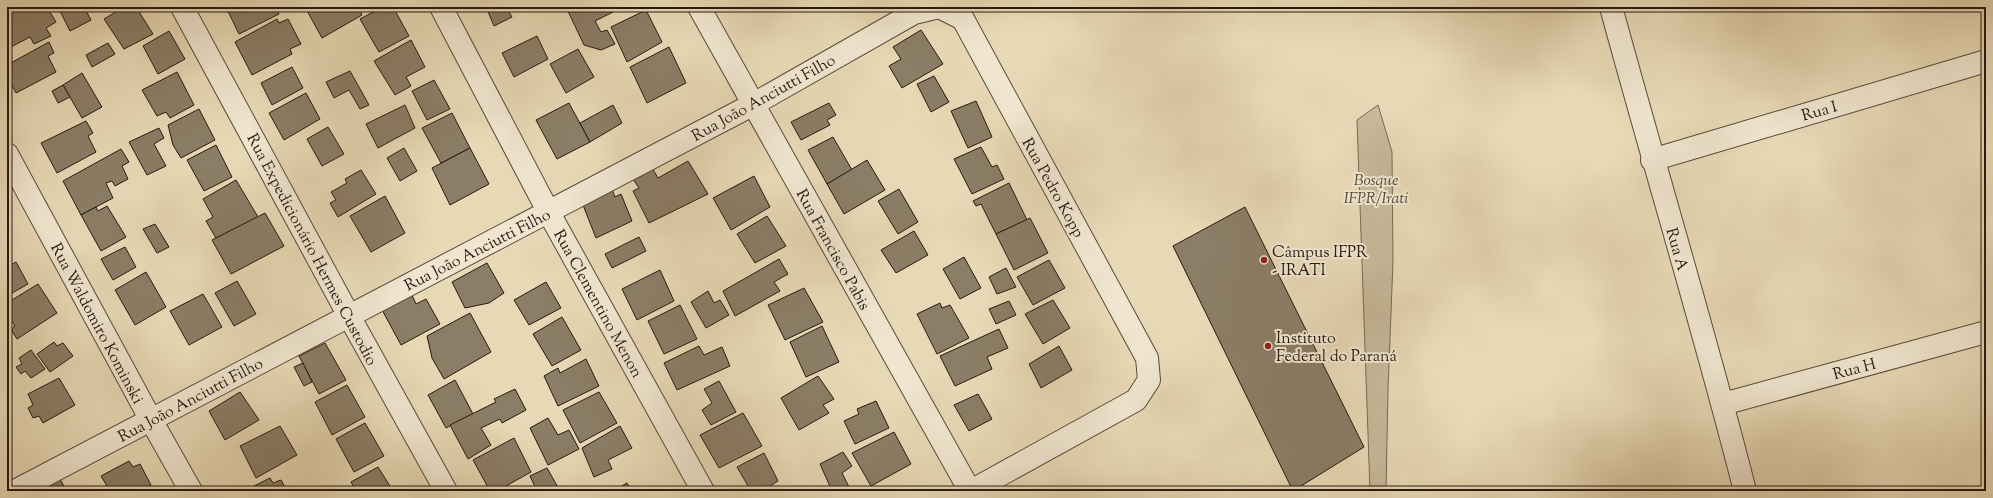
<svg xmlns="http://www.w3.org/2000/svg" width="1993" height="498" viewBox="0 0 1993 498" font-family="'Sorts Mill Goudy',serif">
	<rect width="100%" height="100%" fill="#e8d9b6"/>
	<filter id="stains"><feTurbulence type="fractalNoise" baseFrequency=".005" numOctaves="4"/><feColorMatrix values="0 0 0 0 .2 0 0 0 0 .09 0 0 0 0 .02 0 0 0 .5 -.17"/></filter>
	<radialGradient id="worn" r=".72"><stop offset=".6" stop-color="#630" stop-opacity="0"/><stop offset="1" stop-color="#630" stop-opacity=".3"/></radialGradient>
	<polygon fill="#c7b99a" stroke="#766a55" points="1378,105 1392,152 1393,261 1388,389 1386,491 1370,491 1357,120"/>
	<g fill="#8b7d66" stroke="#261a10">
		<polygon points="10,7 47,7 56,22 46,28 51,36 34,44 30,37 7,49 7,8"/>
		<polygon points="58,7 84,7 91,20 70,31"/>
		<polygon points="100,7 109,7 102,11"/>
		<polygon points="124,7 136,7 153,34 124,49 104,19"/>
		<polygon points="226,7 276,7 279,14 239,34"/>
		<polygon points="305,7 358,7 362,15 322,38"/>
		<polygon points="383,7 393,7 409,36 379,52 360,19"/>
		<polygon points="486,7 514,7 508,10 512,17 494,26"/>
		<polygon points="566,7 618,7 619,9 595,21 601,32 607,30 615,44 601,50 584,45"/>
		<polygon points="646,10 662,42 627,62 611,27"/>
		<polygon points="277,19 279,23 288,19 301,44 290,49 292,54 252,75 235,42"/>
		<polygon points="921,30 943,64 902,88 889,66 901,59 893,47"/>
		<polygon points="169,31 185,59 158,74 143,46"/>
		<polygon points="537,36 548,59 514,77 502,53"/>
		<polygon points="411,40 425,67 406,77 411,86 395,95 374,61"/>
		<polygon points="49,42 54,53 48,56 56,72 16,93 7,76 7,65"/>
		<polygon points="108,43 115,54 92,67 86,55"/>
		<polygon points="669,47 686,83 647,103 630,67"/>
		<polygon points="578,49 594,77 566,93 550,64"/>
		<polygon points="292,67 303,88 272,105 261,83"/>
		<polygon points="350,71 369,105 360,109 349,90 334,98 326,82"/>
		<polygon points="177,72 194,105 170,118 166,112 157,116 142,90"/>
		<polygon points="82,73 102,107 82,118 63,85"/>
		<polygon points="934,76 949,102 931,112 917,84"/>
		<polygon points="434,80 450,109 427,120 412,91"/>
		<polygon points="63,85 70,97 58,103 52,91"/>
		<polygon points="306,93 320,119 284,140 269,113"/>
		<polygon points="976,101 992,137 968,148 951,111"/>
		<polygon points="569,103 590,142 557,159 536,120"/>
		<polygon points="829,103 836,115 827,120 830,125 801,140 791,122"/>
		<polygon points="405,105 415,128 378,148 366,124"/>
		<polygon points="613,105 622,123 590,142 580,123"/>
		<polygon points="199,109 215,140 181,158 173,145 168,125"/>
		<polygon points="452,113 470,148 441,163 422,128"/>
		<polygon points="86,121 93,133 88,136 96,152 57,173 41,143"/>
		<polygon points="328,127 344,154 322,166 307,139"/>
		<polygon points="159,128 164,138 154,144 166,166 147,175 129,142"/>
		<polygon points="833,137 852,170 827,184 808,150"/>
		<polygon points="216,145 232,177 204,191 187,160"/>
		<polygon points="981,147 992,167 997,165 1004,179 972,194 954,159"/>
		<polygon points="404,148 417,171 400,181 387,158"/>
		<polygon points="470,148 489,184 450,205 432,168"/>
		<polygon points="121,149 129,162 122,166 128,179 115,186 112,181 106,183 113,198 81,215 63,181"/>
		<polygon points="867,160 885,190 844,214 827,184"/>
		<polygon points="688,161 708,194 649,223 633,191 639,188 631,176 651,166 658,178"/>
		<polygon points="361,170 376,194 338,217 330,203 336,200 331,192 347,183 345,179"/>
		<polygon points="754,176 770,207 731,230 713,198"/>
		<polygon points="236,180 258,217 216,238 206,221 213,217 203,199"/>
		<polygon points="1009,183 1027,220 996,234 981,204 976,206 973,201"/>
		<polygon points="611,187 615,197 621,194 632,221 596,238 581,200"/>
		<polygon points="899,189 918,222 898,234 878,201"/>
		<polygon points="385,196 405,233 371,252 350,216"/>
		<polygon points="107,206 126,237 101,251 81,215 96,207 98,211"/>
		<polygon points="1245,207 1364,447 1293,491 1173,246"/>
		<polygon points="265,213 284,246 231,274 212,240"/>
		<polygon points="767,216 786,246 755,263 737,234"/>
		<polygon points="1030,218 1048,253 1014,270 996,234"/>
		<polygon points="155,224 169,247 157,253 143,229"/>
		<polygon points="914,231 928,255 896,273 881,250"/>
		<polygon points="639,237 646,251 612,268 605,254"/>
		<polygon points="125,247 136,267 113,280 101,259"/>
		<polygon points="964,257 981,288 960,299 943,269"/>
		<polygon points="779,259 788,274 774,282 780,291 735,316 723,291"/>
		<polygon points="1049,260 1065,288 1033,305 1017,277"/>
		<polygon points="16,262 28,284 7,296 7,267"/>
		<polygon points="487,263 504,293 489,303 465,308 452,282"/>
		<polygon points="1006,268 1016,287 997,294 989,277"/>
		<polygon points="660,270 674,301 637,320 622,289"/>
		<polygon points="146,272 166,307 135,325 115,290"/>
		<polygon points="237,281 256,314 234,326 215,293"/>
		<polygon points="546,282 561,308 529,325 514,300"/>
		<polygon points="38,284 57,313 17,339 11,329 15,326 7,313 7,303"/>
		<polygon points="804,288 823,322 785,340 768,305"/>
		<polygon points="708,291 714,303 720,300 729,315 706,328 691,302"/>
		<polygon points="411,293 416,304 426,299 440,324 401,345 381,308"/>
		<polygon points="203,294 222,327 189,345 170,311"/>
		<polygon points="1053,300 1070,328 1043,344 1025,314"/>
		<polygon points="1009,301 1016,315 996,324 989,309"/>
		<polygon points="940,303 942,308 950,305 969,338 937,354 917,314"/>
		<polygon points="680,305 697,339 664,354 648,321"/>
		<polygon points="470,313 491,352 444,379 432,358 427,336"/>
		<polygon points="562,317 581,350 552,366 533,334"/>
		<polygon points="822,326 839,362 806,377 790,342"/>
		<polygon points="999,329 1008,348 987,357 992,369 955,386 940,356"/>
		<polygon points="54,342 57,346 63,343 73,356 50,372 37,354"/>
		<polygon points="325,343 346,380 319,394 299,356"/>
		<polygon points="699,346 704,355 722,347 730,366 677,390 664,363"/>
		<polygon points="1059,346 1072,370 1041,388 1029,364"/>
		<polygon points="31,350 45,369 31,378 25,371 21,374 16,367 22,364 19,358"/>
		<polygon points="586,359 599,386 558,406 544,376 558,368 560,373"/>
		<polygon points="303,363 312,382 304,386 294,367"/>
		<polygon points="818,376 834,399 823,405 829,413 799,430 781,398"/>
		<polygon points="59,378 75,405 43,423 39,416 33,418 28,408 33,405 28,394"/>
		<polygon points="455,380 473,414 446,428 428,395"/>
		<polygon points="719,381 736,412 711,425 702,410 712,403 704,389"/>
		<polygon points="347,385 365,417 332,435 315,402"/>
		<polygon points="515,389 526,410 502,423 500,419 481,428 491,445 468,459 450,425 496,402 494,399"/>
		<polygon points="240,392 259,420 225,440 209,411"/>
		<polygon points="599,392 617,423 580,443 563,410"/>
		<polygon points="978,394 992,419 969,431 954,405"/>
		<polygon points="876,401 889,428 855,444 844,421 859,414 857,409"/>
		<polygon points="743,413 762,446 719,468 700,435"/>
		<polygon points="548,418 558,435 569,430 579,449 548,465 530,428"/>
		<polygon points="365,423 384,456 354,472 336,439"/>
		<polygon points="280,426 297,455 256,478 240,446"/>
		<polygon points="620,426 632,448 608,460 612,469 594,477 582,448"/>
		<polygon points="894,432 911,464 871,486 852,453"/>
		<polygon points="514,438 531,472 497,491 490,491 473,460"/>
		<polygon points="843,452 852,466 842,473 851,491 832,491 820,464"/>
		<polygon points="764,453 778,481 762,491 751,491 737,467"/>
		<polygon points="129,461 133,467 140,464 151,485 140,491 110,491 101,476"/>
		<polygon points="378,467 393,491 356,491 351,482"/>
		<polygon points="547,468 560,491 537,491 530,476"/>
		<polygon points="270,478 273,483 281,480 287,491 244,491"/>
		<polygon points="60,479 66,490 43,491 42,489"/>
		<polygon points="627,483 631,491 613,491"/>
	</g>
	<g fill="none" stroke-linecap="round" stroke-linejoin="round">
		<g stroke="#564a3a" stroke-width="24">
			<g id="street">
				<polyline points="182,7 349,316 446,491"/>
				<polyline points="441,7 549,213 703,491"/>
				<polyline points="699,7 970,491"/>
				<path d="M1611,7C1655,169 1704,329 1745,491"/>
				<polyline points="7,154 151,420 191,491"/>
				<polyline points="1652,160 1986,61"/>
				<polyline points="1723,404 1986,332"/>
				<polyline points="15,491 752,105 914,13 939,7 963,19 1147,358 1149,380 1136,400 971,491"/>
			</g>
		</g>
		<use href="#street" stroke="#f0e6d0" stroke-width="22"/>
	</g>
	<g fill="#8f2418" stroke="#f0e6d0" stroke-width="1.5">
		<circle cx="1264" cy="260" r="4"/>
		<circle cx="1268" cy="346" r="4"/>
	</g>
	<g text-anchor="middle" stroke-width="4" stroke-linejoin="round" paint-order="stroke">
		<g font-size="16" fill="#261a10" stroke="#f0e6d0">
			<text transform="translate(763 97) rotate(-29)" y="6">Rua João Anciutti Filho</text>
			<text transform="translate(1819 110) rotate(-16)" y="6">Rua I</text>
			<text transform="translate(1054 187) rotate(61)" y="6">Rua Pedro Kopp</text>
			<text transform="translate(313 249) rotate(62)" y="6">Rua Expedicionário Hermes Custodio</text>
			<text transform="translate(477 249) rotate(-27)" y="6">Rua João Anciutti Filho</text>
			<text transform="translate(834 249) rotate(61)" y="6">Rua Francisco Pabis</text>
			<text transform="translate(1678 249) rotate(74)" y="6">Rua A</text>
			<text transform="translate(599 303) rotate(61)" y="6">Rua Clementino Menon</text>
			<text transform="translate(98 323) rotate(62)" y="6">Rua Waldomiro Kominski</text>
			<text transform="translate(1854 368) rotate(-15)" y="6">Rua H</text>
			<text transform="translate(190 399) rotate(-28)" y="6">Rua João Anciutti Filho</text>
		</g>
		<g font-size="16" font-style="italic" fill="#564a39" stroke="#f0e6d0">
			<text x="1376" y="185">Bosque<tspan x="1376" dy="18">IFPR/Irati</tspan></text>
		</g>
		<g font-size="16" fill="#261a10" stroke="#f0e6d0" text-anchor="start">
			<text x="1272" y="257">Câmpus IFPR<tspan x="1272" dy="18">- IRATI</tspan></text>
			<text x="1276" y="343">Instituto<tspan x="1276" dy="18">Federal do Paraná</tspan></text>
		</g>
	</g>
	<rect width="1993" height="498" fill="none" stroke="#e8d9b6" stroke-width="24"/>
	<rect x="8" y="8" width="1977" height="482" fill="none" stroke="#261a10" stroke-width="2"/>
	<rect x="12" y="12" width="1969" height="474" fill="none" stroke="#261a10"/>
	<rect width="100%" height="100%" filter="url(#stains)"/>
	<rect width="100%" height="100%" fill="url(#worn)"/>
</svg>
